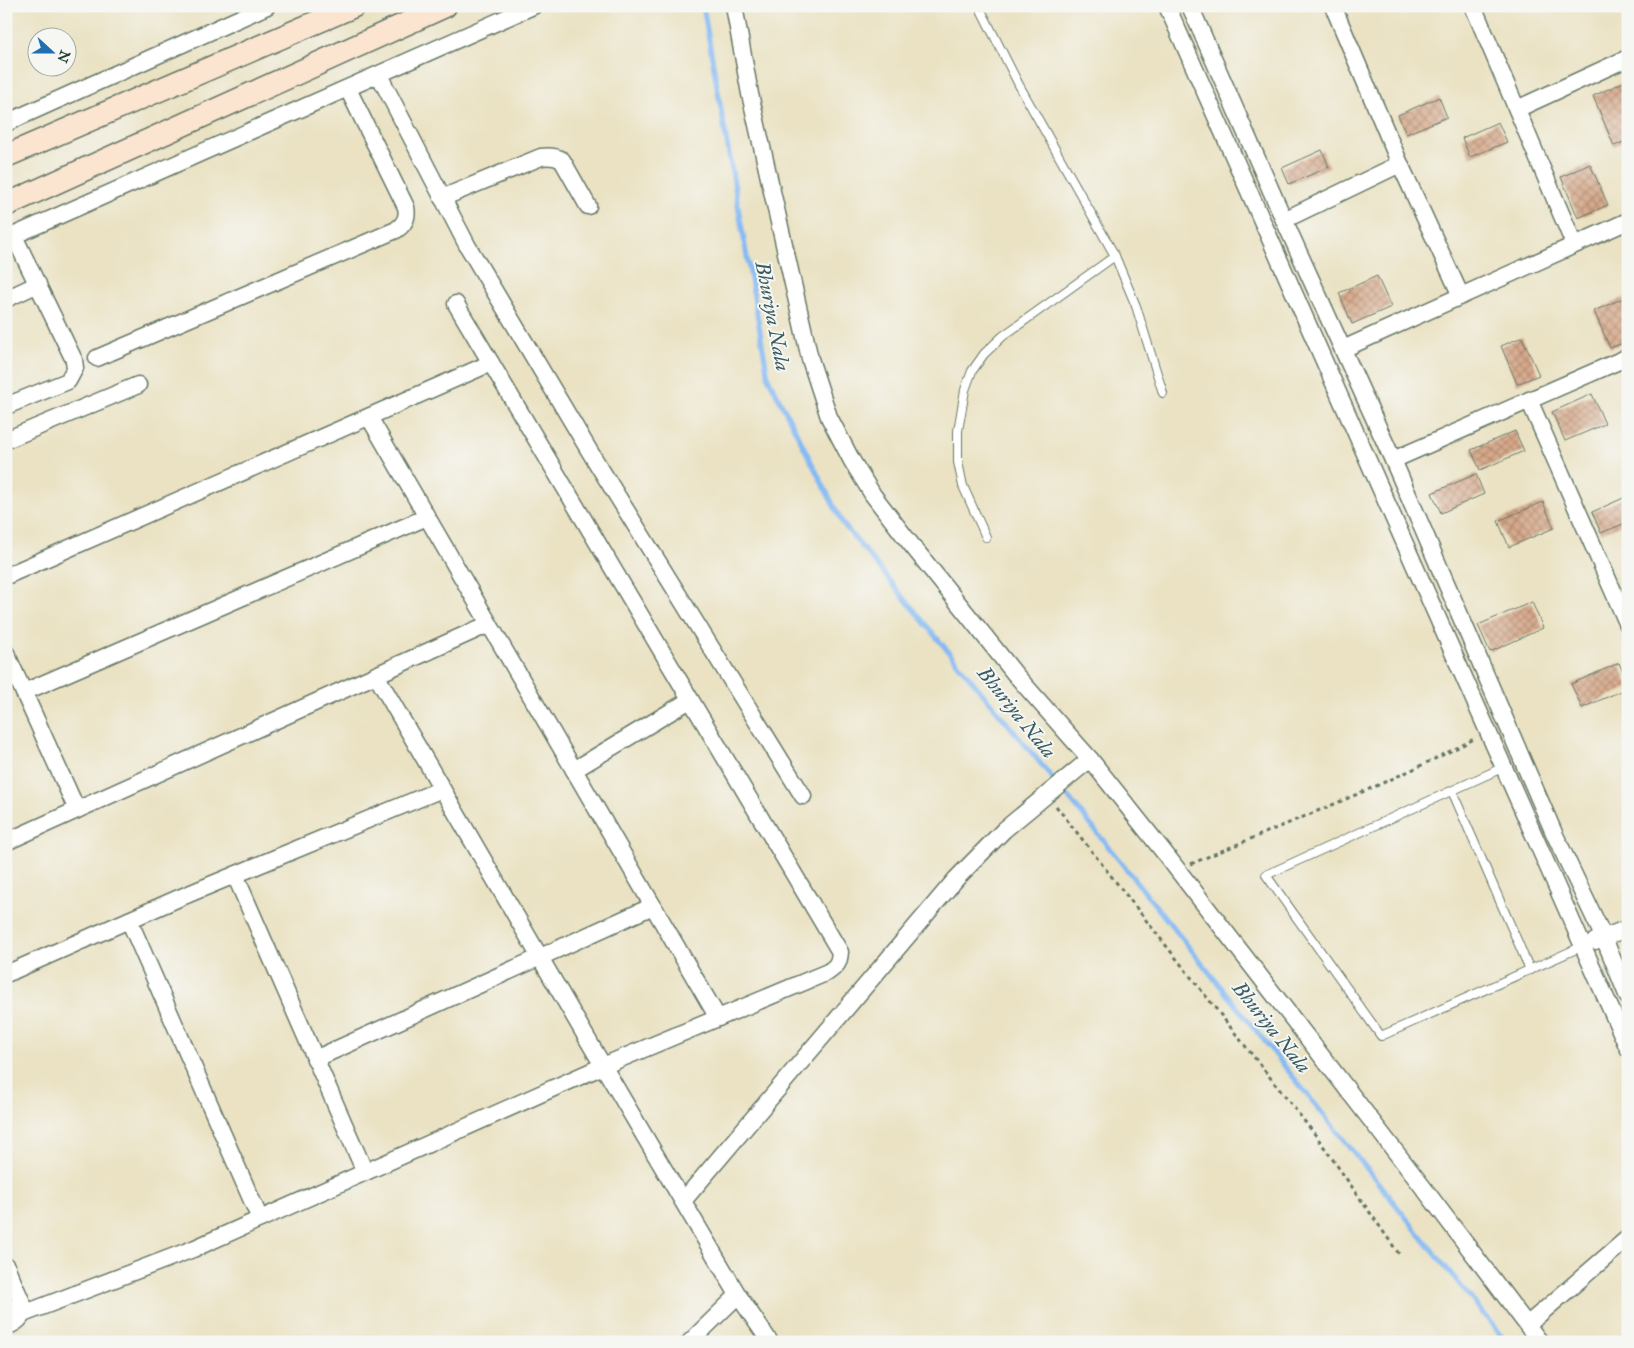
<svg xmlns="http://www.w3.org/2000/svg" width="1634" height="1348" viewBox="0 0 1634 1348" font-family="'IM FELL Great Primer',serif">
	<defs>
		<pattern id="building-cross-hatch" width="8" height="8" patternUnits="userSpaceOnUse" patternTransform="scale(1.25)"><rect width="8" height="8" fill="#d7a98b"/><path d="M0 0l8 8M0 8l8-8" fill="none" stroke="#ae8b72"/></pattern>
	</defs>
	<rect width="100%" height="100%" fill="#f6f6f2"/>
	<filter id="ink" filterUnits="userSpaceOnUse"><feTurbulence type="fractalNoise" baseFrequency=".02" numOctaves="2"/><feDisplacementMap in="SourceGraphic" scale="10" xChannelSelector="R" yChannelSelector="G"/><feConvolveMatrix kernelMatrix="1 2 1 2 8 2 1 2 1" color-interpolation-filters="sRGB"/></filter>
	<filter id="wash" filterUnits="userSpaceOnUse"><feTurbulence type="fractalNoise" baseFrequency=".0096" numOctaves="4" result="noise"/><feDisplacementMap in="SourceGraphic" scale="20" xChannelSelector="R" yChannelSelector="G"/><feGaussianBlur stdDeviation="1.12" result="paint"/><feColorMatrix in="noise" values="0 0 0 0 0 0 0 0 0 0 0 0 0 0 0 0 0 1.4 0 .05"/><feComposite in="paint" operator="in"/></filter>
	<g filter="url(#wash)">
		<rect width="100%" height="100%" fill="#eae2c3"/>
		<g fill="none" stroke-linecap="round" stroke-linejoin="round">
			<polyline stroke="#85baf4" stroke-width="5" points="703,6 768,377 843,524 1078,809 1506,1342"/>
		</g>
		<g id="blocks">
			<g fill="url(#building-cross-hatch)">
				<polygon points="1628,80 1628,140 1614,146 1593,96"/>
				<polygon points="1439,97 1447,117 1406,134 1398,115"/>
				<polygon points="1498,122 1507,142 1470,157 1462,138"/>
				<polygon points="1322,150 1329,167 1289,184 1282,168"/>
				<polygon points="1590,164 1608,205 1578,218 1561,177"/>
				<polygon points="1377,276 1391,307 1352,324 1339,293"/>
				<polygon points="1628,296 1628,341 1610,348 1594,311"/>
				<polygon points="1522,337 1539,375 1517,384 1501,346"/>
				<polygon points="1592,394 1605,424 1565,441 1552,412"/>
				<polygon points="1515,431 1524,451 1480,470 1471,450"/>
				<polygon points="1476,474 1484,494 1441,513 1432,493"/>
				<polygon points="1628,496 1628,522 1601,533 1592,512"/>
				<polygon points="1543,502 1554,528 1509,547 1498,521"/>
				<polygon points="1532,602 1543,628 1490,652 1478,625"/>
				<polygon points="1619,663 1628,683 1628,688 1582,708 1571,684"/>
			</g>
		</g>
	</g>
	<g filter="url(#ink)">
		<use href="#blocks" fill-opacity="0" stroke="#676" stroke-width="1"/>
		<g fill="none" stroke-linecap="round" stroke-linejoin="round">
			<g stroke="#676" stroke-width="10">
				<g id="lane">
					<polyline points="979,6 1019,85 1115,256 1136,306 1163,393"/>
					<polyline points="986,537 963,486 958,462 958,431 965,390 972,371 984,354 1003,336 1115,256"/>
					<polyline points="1504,767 1266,875 1381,1036 1583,946"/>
					<polyline points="1452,791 1530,970"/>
				</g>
			</g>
			<g stroke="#676" stroke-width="19">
				<g id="street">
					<polyline points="734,6 750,94 810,359 829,417 852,461 873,495 906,538 1015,674 1090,759 1163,851 1422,1186 1540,1342"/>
					<polyline points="1167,6 1628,1048"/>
					<polyline points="1190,6 1284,220 1393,460 1554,833 1604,938 1628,997"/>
					<polyline points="1333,6 1400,164 1461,296"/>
					<polyline points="1473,6 1574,244"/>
					<polyline points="379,75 467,245 590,452 803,796"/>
					<polyline points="1517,109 1628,58"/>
					<polyline points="6,123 267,6"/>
					<path d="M442,198L541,157C549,156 555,156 562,160L588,206"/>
					<polyline points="1284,220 1400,164"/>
					<polyline points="6,239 533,6"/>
					<polyline points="6,299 38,284"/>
					<polyline points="1343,349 1628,221"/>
					<path d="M97,358L396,230C405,224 408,217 406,207L348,89"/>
					<polyline points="1529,400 1628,625"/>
					<polyline points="6,406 68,381 75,368 74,360 14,236"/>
					<polyline points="369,417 718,1018"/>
					<polyline points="6,440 138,385"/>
					<polyline points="1393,460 1628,357"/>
					<polyline points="6,576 491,363"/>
					<polyline points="6,653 77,810"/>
					<polyline points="376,675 592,1047 738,1295 770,1342"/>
					<polyline points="24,692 427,517"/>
					<polyline points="574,770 690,700"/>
					<polyline points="6,842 489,624"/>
					<polyline points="235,875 365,1172"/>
					<polyline points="129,920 260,1219"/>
					<polyline points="1595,941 1628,928"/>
					<polyline points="6,974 179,898 442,789"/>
					<polyline points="315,1059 653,906"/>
					<polyline points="683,1201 956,879 1004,830 1090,759"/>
					<path d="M6,1266L24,1307C23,1319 16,1323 6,1327"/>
					<path d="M6,1306L23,1314L193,1249L603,1066L828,972C837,966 839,963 840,952L456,304"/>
					<polyline points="1527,1325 1628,1238"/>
					<polyline points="690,1342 738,1295"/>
				</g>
			</g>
			<g stroke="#676" stroke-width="25">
				<g id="secondary">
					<polyline points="6,156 354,6"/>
					<polyline points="6,205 445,6"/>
				</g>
			</g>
			<g stroke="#676" stroke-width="3" stroke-dasharray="4 4" stroke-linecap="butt">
				<polyline points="1056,806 1317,1137 1399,1254"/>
				<path d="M1191,864C1286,823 1383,787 1474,739"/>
			</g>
			<use href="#lane" stroke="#fff" stroke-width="8"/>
			<use href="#street" stroke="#fff" stroke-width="16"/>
			<use href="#secondary" stroke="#fce5d0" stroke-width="22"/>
		</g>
	</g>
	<g text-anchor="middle" stroke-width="4" stroke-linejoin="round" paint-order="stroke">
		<g font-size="20" font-style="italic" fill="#385c64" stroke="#f6f6f2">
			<text transform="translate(773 316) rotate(79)" y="7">Bhuriya Nala</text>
			<text transform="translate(1017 712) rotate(51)" y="7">Bhuriya Nala</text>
			<text transform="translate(1272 1027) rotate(51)" y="7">Bhuriya Nala</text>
		</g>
	</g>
	<rect width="1634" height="1348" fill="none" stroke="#f6f6f2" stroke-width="25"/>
	<g transform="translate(52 52) rotate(111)"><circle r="24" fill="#f6f6f2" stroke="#a0aca6"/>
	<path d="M0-4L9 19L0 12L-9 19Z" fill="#1f6fb2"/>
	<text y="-8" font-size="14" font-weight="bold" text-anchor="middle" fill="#1f3d34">N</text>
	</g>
</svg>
